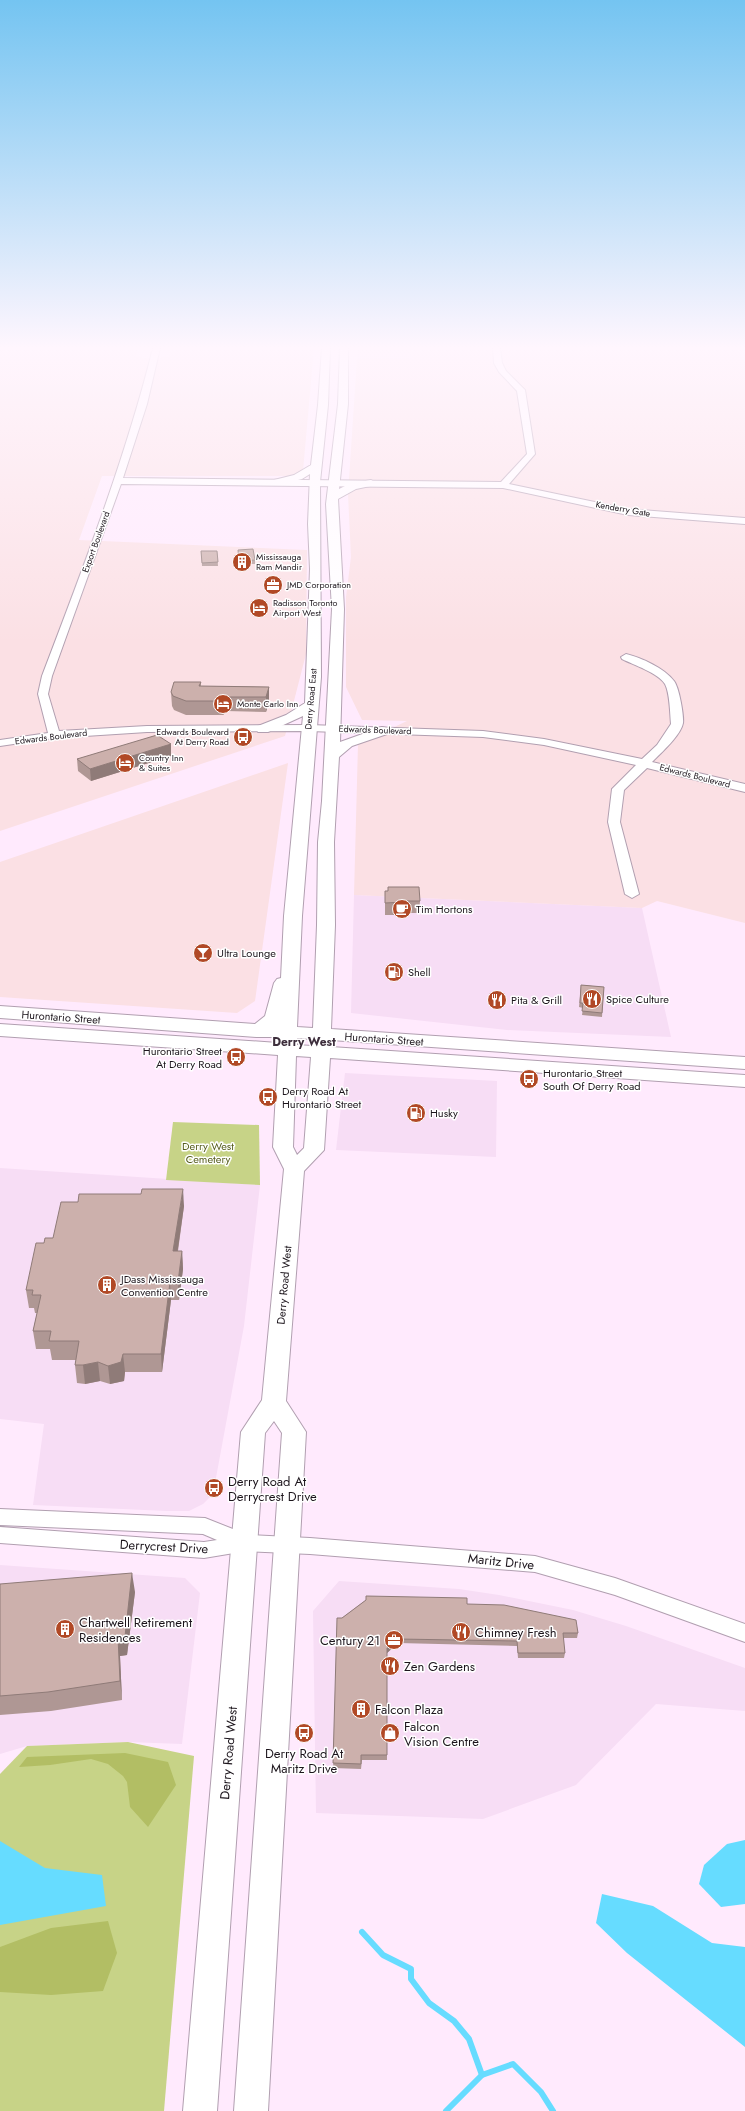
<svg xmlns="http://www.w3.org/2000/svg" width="745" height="2111" viewBox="0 0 745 2111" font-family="Jost,sans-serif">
	<rect width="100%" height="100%" fill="#ffeafd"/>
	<g fill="#f7ddf5">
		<polygon points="358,348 410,348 412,359 357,359"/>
		<polygon points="354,895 642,908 671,1037 507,1030 351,1013"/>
		<polygon points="345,1073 497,1081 496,1157 336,1150"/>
		<polygon points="0,1168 260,1185 244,1326 213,1494 203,1504 189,1511 167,1511 33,1505 44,1424 0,1419"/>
		<polygon points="0,1565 185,1578 200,1593 182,1744 128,1742 27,1746 0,1754"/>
		<polygon points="339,1581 459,1589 499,1595 573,1610 626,1626 745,1668 745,1711 656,1704 576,1785 483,1819 316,1813 313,1611"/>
	</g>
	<g fill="#fbe0e4">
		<polygon points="0,348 137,348 136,356 145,358 169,357 171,348 314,348 303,471 288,476 102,476 79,540 307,550 306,654 285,736 0,831"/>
		<polygon points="410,348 745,349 745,923 657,901 642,908 354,895 358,744 407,721 362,720 346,687 346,597 351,557 348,494 357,359 412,359"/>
		<polygon points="288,763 255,1001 237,1013 0,997 0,862"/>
	</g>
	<g fill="#c7d387">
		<polygon points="173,1122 259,1125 260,1185 166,1180"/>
		<polygon points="128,1742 194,1756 164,2111 0,2111 0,1774 27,1746"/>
	</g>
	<g fill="#b2be64">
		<polygon points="125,1753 168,1762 176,1785 148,1827 130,1807 127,1782 123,1776 108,1764 91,1759 50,1765 19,1767 27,1757"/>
		<polygon points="108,1921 117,1953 103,1991 51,1995 0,1992 0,1947 51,1928"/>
	</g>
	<g fill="#66dcff">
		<polygon points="745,1840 745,1904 721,1907 699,1884 704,1865 727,1844"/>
		<polygon points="0,1841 45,1868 102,1875 106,1906 0,1925"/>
		<polygon points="602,1894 653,1906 712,1943 745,1947 745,2047 627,1953 596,1923"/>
	</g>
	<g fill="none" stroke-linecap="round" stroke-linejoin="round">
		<g stroke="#66dcff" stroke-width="6">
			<polyline points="362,1932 383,1955 411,1969 411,1979 429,2003 454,2021 469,2039 482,2075"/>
			<polyline points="446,2111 482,2075 513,2064 541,2092 553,2111"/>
		</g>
		<g stroke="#b19fb0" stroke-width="2">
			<g id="minor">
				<path d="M153,348H160L147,404L123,478L501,482L527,454L517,391L499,372L494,363L493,348H500L502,363L506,371L525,390L535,454L509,484L628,509L745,518V524L628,515L503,488L121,484L52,676L48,694L59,731L147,726L309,725L483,731L544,739L642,759L657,745L671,724C670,714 670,693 665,684C658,673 634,665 622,659L621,657L626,654C642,658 664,668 674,681C679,687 684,716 683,723C681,735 661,753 652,762L745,784V792L647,768L624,790L620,822L639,894L632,898L625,894L608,822L612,789L636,765L544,745L483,737L309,731L147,732L54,738L0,746V740L48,733L38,694L42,676C83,568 125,460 153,348Z"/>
				<polygon points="0,1509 205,1518 248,1535 310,1538 535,1556 615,1578 745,1624 745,1642 615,1595 535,1572 310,1554 246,1551 204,1558 0,1543 0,1527 204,1542 217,1540 203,1534 0,1525"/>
			</g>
		</g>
		<g stroke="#b19fb0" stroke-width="2">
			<path id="major" d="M322,348H330L328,405L320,482L321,677L302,916L297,1027L313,1028L317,925L318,842L322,801L332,609L326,504L338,404L340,348H348V404L339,489L349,484L371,480L376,483L375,485L356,489L338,499L344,609L340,742L382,727L387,728L389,731L387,734L352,746L339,757L334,842L335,925L331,1029L745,1057V1069L331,1040V1047L745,1075V1087L330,1058L324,1150L304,1171L286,1401L306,1432L268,2111H234L282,1433L274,1421L265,1433L217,2111H183L241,1432L262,1400L284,1169L273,1147L278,1055L0,1036V1024L278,1043V1037H256L0,1018V1006L255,1024L265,1016L274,983L277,979L281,978L284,916L303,716L268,732H258L256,729L258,726L286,715L305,703L310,569L308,524L310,474L302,479L278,485L273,482L274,480L294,475L311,465L318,405ZM297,1038L312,1039V1046L297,1045ZM296,1056L311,1057L304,1148L297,1155L293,1147Z"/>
		</g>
		<use href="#minor" fill="#fff" fill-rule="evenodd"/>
		<use href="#major" fill="#fff" fill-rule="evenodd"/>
	</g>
	<g fill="#af9794">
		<polygon points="238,550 255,560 255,564 240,564"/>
		<polygon points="201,551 217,551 218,566 202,566"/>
		<polygon points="201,682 201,686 269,687 269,701 266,712 226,711 223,715 186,715 174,710 172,706 171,692"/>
		<polygon points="171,744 171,756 91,781 78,771 77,759"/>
		<polygon points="385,891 420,901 419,913 407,913 407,915 385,915"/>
		<polygon points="581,985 604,987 602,1017 582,1015 583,1008 579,1007"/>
		<polygon points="184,1206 178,1251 182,1251 183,1269 179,1300 171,1300 162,1372 125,1372 124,1381 110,1384 100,1381 85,1384 77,1383 75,1365 76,1360 52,1360 50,1349 36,1349 33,1331 37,1313 35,1313 34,1308 29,1308 26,1290 44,1243 53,1238"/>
		<polygon points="0,1584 135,1592 127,1655 120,1656 122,1700 51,1711 0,1715"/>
		<polygon points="366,1596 467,1604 578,1633 577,1638 563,1638 565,1653 564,1658 518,1658 517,1646 398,1643 387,1653 387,1760 362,1760 361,1769 333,1768 342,1618 366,1600"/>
	</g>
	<g fill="#8f7b78">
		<polygon points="269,687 269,701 266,712 266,697"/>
		<polygon points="225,697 226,711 223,715 222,701"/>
		<polygon points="171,744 171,756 91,781 90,769"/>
		<polygon points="183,1189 184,1206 175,1269 173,1251"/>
		<polygon points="182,1251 183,1269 179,1300 178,1282"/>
		<polygon points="170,1282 171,1300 162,1372 161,1354"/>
		<polygon points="123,1354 125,1372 124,1381 110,1384 108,1366"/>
		<polygon points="98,1362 100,1381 85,1384 83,1365"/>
		<polygon points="132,1573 135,1592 127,1655 120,1656 122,1700 120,1681 118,1637"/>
		<polygon points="398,1639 398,1643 387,1653 387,1648"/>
	</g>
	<g fill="#ccb0ac" stroke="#8f7b78">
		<polygon points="253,549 255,560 239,561 238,550"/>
		<polygon points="201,551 217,551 218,562 202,563"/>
		<polygon points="174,682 201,682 199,686 269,687 266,697 225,697 222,701 186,701 173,696 171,692"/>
		<polygon points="157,735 171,744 90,769 77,759"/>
		<polygon points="388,887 419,887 420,901 407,901 407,902 385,903 385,891 388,891"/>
		<polygon points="581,985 604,987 602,1013 582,1011 583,1003 580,1003"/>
		<polygon points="142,1189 183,1189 173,1251 182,1251 178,1282 170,1282 161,1354 123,1354 121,1362 108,1366 98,1362 83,1365 75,1365 79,1341 49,1341 51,1331 33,1331 41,1295 32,1295 33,1290 26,1290 36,1243 44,1243 45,1238 53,1238 61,1202 78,1202 79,1194 141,1194"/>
		<polygon points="132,1573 125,1636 118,1637 120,1681 48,1692 0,1696 0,1584"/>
		<polygon points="366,1596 467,1598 467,1604 504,1605 576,1620 578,1633 563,1633 565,1653 518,1653 517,1641 398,1639 387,1648 387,1755 361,1755 361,1764 333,1763 337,1618 342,1618 366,1600"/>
	</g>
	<linearGradient id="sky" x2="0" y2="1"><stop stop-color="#74c4f1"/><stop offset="0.54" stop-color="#fff6fe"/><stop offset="1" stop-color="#fff6fe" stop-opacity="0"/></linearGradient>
	<rect width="745" height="644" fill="url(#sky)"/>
	<defs>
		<g id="building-disc" transform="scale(1)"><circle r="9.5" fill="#b14926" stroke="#fff"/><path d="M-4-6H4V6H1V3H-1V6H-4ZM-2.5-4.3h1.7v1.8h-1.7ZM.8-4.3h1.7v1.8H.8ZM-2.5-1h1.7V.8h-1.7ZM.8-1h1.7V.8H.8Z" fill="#fff"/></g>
		<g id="office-disc" transform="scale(1)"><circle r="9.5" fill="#b14926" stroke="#fff"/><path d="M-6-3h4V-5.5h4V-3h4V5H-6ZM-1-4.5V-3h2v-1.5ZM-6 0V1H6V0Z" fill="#fff"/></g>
		<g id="hotel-disc" transform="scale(1)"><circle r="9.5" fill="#b14926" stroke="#fff"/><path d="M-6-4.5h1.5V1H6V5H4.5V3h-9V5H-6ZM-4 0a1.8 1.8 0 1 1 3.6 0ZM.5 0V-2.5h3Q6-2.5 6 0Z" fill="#fff"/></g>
		<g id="bus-disc" transform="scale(1)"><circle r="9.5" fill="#b14926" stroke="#fff"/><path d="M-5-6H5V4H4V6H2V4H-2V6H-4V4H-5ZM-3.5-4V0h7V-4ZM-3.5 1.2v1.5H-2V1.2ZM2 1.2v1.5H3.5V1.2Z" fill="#fff"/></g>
		<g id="cafe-disc" transform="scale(1)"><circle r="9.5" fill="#b14926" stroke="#fff"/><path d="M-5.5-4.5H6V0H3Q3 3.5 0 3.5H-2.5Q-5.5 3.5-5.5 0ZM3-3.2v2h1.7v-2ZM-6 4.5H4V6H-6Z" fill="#fff"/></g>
		<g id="bar-disc" transform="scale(1)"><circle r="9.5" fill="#b14926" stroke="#fff"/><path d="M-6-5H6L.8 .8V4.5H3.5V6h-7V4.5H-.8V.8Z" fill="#fff"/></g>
		<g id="fuel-disc" transform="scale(1)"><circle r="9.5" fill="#b14926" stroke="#fff"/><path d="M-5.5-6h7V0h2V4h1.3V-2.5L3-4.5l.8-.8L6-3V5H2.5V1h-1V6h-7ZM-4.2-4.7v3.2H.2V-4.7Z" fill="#fff"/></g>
		<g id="restaurant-disc" transform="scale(1)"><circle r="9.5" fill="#b14926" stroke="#fff"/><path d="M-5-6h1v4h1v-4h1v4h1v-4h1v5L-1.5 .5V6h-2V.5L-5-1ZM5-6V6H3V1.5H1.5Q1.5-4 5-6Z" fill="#fff"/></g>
		<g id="shop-disc" transform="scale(1)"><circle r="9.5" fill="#b14926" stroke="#fff"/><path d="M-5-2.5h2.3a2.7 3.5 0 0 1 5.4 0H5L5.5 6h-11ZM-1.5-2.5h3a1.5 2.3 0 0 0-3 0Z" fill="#fff"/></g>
	</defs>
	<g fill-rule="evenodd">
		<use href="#building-disc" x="242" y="562"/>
		<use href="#office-disc" x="273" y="585"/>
		<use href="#hotel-disc" x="259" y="608"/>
		<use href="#hotel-disc" x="223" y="704"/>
		<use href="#bus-disc" x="243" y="737"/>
		<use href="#hotel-disc" x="125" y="763"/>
		<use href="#cafe-disc" x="402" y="909"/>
		<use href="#bar-disc" x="203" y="953"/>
		<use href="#fuel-disc" x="394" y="972"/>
		<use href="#restaurant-disc" x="592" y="999"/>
		<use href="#restaurant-disc" x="497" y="1000"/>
		<use href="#bus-disc" x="236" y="1057"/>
		<use href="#bus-disc" x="529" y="1079"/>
		<use href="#bus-disc" x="268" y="1097"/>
		<use href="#fuel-disc" x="416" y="1113"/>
		<use href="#building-disc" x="107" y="1285"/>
		<use href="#bus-disc" x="214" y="1488"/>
		<use href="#building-disc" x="65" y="1629"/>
		<use href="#restaurant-disc" x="461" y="1632"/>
		<use href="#office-disc" x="394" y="1640"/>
		<use href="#restaurant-disc" x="390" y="1666"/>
		<use href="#building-disc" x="361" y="1709"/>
		<use href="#bus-disc" x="304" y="1733"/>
		<use href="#shop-disc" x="390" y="1733"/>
	</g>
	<g text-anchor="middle" stroke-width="3" stroke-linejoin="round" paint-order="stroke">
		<g font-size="9" fill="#1c151c" stroke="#fff">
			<text transform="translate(623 509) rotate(10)" y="3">Kenderry Gate</text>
			<text transform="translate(96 542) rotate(-70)" y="3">Export Boulevard</text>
			<text transform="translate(311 699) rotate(-85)" y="3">Derry Road East</text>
			<text transform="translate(375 730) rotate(2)" y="3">Edwards Boulevard</text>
			<text transform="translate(51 737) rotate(-7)" y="3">Edwards Boulevard</text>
			<text transform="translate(695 776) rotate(14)" y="3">Edwards Boulevard</text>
		</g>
		<g font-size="9" fill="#1c151c" stroke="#fff" text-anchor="start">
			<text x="256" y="560">Mississauga<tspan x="256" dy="10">Ram Mandir</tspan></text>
			<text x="287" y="588">JMD Corporation</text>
			<text x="273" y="606">Radisson Toronto<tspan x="273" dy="10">Airport West</tspan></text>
			<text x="237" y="707">Monte Carlo Inn</text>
			<text x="229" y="735" text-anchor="end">Edwards Boulevard<tspan x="229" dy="10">At Derry Road</tspan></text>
			<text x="139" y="761">Country Inn<tspan x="139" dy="10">&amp; Suites</tspan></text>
		</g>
		<g font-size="11" fill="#1c151c" stroke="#fff" text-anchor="start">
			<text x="416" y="913">Tim Hortons</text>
			<text x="217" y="957">Ultra Lounge</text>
			<text x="408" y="976">Shell</text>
			<text x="606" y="1003">Spice Culture</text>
			<text x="511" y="1004">Pita &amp; Grill</text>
			<text x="222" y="1055" text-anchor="end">Hurontario Street<tspan x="222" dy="13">At Derry Road</tspan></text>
			<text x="543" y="1077">Hurontario Street<tspan x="543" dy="13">South Of Derry Road</tspan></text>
			<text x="282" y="1095">Derry Road At<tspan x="282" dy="13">Hurontario Street</tspan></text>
			<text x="430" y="1117">Husky</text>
			<text x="121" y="1283">JDass Mississauga<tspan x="121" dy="13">Convention Centre</tspan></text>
		</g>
		<g font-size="11" fill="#1c151c" stroke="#fff">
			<text transform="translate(61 1017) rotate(4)" y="4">Hurontario Street</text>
			<text transform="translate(384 1039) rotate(4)" y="4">Hurontario Street</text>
			<text transform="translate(284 1285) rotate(-85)" y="4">Derry Road West</text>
		</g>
		<g font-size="11" fill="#565d1d" stroke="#fff">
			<text x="208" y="1150">Derry West<tspan x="208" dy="13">Cemetery</tspan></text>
		</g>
		<g font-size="12" font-weight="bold" fill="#3d2e3c" stroke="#fff">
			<text x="304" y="1046">Derry West</text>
		</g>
		<g font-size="13" fill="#1c151c" stroke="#fff" text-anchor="start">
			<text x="228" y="1486">Derry Road At<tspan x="228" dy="15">Derrycrest Drive</tspan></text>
			<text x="79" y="1627">Chartwell Retirement<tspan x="79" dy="15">Residences</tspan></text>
			<text x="475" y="1637">Chimney Fresh</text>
			<text x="380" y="1645" text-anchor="end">Century 21</text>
			<text x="404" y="1671">Zen Gardens</text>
			<text x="375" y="1714">Falcon Plaza</text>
			<text x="404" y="1731">Falcon<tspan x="404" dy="15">Vision Centre</tspan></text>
			<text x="304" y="1758" text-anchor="middle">Derry Road At<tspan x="304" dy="15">Maritz Drive</tspan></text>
		</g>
		<g font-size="13" fill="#1c151c" stroke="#fff">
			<text transform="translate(164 1546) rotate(3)" y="5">Derrycrest Drive</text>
			<text transform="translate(501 1561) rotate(6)" y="5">Maritz Drive</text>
			<text transform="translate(228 1753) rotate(-85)" y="5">Derry Road West</text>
		</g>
	</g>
</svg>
